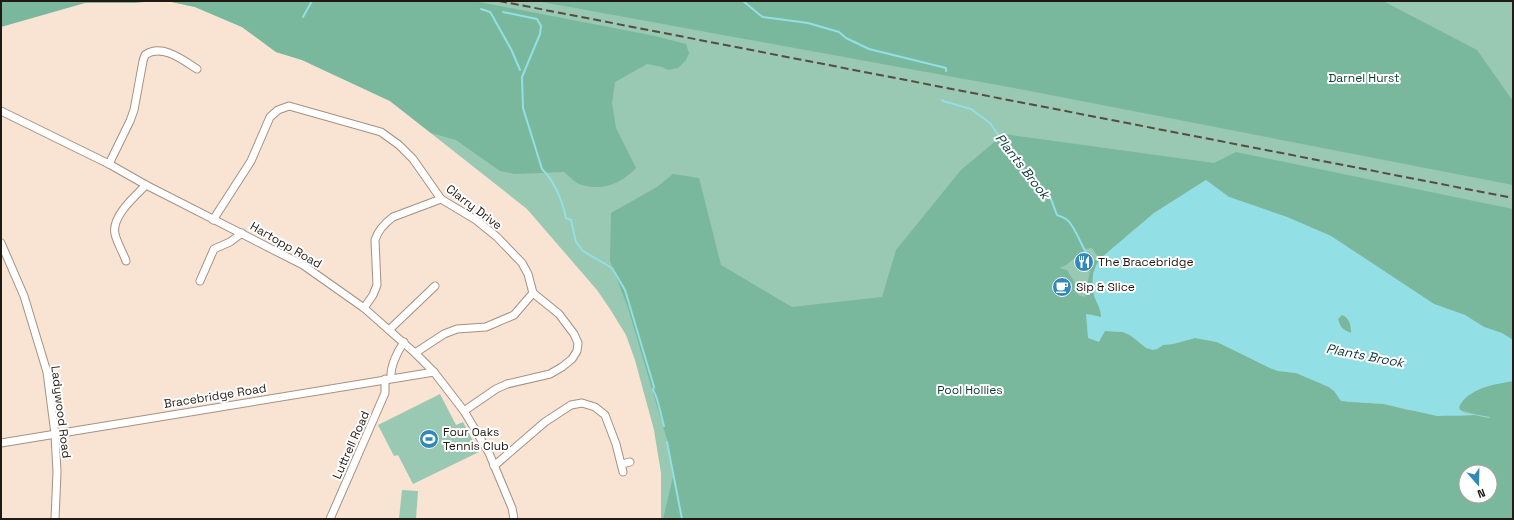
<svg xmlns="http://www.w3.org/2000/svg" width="1514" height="520" viewBox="0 0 1514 520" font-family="'Space Grotesk',sans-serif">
	<rect width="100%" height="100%" fill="#f9e3d2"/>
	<g fill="#99c8b3" fill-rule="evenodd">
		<path d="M167,1H1513V519H661V473L654,430L635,360L626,335L610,309L597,290L527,209L390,101L302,60L276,52L242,27L195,7ZM1466,472H1490V496H1466Z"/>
		<polygon points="440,394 456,425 463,422 479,452 413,484 398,455 394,456 378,425"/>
		<polygon points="402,490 418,491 416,519 399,519"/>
	</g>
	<g fill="#79b89c" fill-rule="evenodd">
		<polygon points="1,1 153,1 135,3 85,3 1,27"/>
		<path d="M167,1H474L655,36L686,44L689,53L686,60L678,68L668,70L662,67L647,64L615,82L612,103L616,128L636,168C622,183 604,191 582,185C576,184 569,176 564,172L515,174L500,171L456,140L431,133L390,101L302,60L276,52L242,27L195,7Z"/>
		<polygon points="537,1 1383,1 1477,50 1513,101 1513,185 1030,91"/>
		<path d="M1004,134L1214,163L1236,152L1513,209V340L1502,333L1484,327L1465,315L1434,304L1331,236L1287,217L1229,197L1206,180L1154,213L1101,258L1093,273V282L1094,296L1101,310V317L1089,314L1102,335L1105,331L1123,332L1157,349L1163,345L1173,344L1195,338L1217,342L1270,368L1278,371L1296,373L1329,387L1347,402L1384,404L1407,410L1454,416L1475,415L1489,418L1460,410L1459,407C1468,388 1495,384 1513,381V519H663L673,477L668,443L628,308L610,261L611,213L657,187L673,174L699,178L721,265L792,307L882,297L896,250L961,170ZM1092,248L1098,257L1091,265L1085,297L1078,295L1075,283L1067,270L1059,268L1066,265L1086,249ZM1466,472H1490V496H1466Z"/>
		<path d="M1342,314C1350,319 1351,325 1351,333C1343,330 1340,327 1338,319Z"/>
	</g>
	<path fill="#92dfe6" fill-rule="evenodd" d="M1206,180L1229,197L1287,217L1331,236L1434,304L1465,315L1484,327L1502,333L1513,340V381C1495,384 1468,388 1459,407L1460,410L1465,413L1490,417L1489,418L1475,415L1437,416L1384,404L1341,401L1334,391L1329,387L1296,373L1278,371L1270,368L1217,342L1195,338L1173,344L1163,345L1157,349L1153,350L1146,348L1130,335L1123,332L1105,331L1099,342L1088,338L1086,314L1101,317C1101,308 1096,303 1094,295C1091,283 1092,268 1101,258L1154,213ZM1342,315C1350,318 1351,325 1351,333C1343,330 1340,327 1338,319Z"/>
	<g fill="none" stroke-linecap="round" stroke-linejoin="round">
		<g stroke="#92dfe6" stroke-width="2">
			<polyline points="743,1 760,15 763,17 808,23 839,32 846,38 869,49 946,68 946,71"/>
			<polyline points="481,9 490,12 493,17 512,51 520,70"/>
			<path d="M503,12L537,19L541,26L540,34L522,77L523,108L542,169C555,182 562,200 566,218L571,220L576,242L583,251L612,268L625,290L654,387L653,390C658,397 661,416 664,426"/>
			<polyline points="303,17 312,1"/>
			<path d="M942,100L943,101L971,109L990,123L1019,165L1028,173L1051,199L1057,215C1060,216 1063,217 1066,219C1074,224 1080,243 1086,252"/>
			<polyline points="667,442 682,519"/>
		</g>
		<g stroke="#a69181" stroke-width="9">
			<g id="minor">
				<polyline points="1,111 109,164 146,185 303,265 364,308 415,353 434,372 464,411 489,453 512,508 514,519"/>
				<path d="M109,164L130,121L134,110L143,61L145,55C162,43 183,60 197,69"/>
				<polyline points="213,220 251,161 270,117 278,110 289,106 381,132 399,145 413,159 441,199 476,220 497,237 522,263 528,274 533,293 559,314 574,334 578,343 577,351 572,359 562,367 550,374 507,384 496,389 464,411"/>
				<polyline points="1,243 24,296 47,372 55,434 57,472 55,519"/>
				<path d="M126,261C123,252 117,243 115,234C111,217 135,196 146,185"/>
				<polyline points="200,281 214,249 230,242 242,233"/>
				<path d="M364,308L373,295L377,285L375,240C378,230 385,223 393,217L441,199"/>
				<polyline points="389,330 435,286"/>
				<polyline points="415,353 444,334 457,329 486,327 514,315 533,293"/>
				<path d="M391,378C390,367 397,352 404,342"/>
				<polyline points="1,443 434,372"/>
				<polyline points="622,464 630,462"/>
				<polyline points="494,466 545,422 571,405 582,403 595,407 605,415 616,444 623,472"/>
				<polyline points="330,519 385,393 385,379"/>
			</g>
		</g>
		<use href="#minor" stroke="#fff" stroke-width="7"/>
		<polyline stroke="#574b43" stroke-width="2" stroke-dasharray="8 4" stroke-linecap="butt" points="499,1 1513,198"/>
	</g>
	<defs>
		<g id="restaurant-disc" transform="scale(1)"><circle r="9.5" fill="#3189b7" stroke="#fff"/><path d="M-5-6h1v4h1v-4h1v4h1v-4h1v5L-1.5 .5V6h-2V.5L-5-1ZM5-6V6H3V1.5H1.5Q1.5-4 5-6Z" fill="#fff"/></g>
		<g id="cafe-disc" transform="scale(1)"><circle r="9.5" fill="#3189b7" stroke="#fff"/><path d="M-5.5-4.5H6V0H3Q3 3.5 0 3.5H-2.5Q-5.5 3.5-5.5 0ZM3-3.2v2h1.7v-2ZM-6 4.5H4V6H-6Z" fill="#fff"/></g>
		<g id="stadium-disc" transform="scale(1)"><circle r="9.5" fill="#3189b7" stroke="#fff"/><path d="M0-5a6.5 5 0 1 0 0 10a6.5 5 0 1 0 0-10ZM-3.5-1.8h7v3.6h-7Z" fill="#fff"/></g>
	</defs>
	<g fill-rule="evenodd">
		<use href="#restaurant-disc" x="1084" y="262"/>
		<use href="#cafe-disc" x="1062" y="287"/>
		<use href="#stadium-disc" x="429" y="439"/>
	</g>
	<g text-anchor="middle" stroke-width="4" stroke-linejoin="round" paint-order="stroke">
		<g font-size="12" fill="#083e2c" stroke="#fff">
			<text x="1364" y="82">Darnel Hurst</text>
			<text x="970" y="394">Pool Hollies</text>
		</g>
		<g font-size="12" fill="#211913" stroke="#fff">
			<text transform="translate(474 207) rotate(37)" y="4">Clarry Drive</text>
			<text transform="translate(286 245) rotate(30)" y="4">Hartopp Road</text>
			<text transform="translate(215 396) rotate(-9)" y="4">Bracebridge Road</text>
			<text transform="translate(61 412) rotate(83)" y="4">Ladywood Road</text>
			<text transform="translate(351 445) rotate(-66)" y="4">Luttrell Road</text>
		</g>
		<g font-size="12" fill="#211913" stroke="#fff" text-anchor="start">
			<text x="1098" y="266">The Bracebridge</text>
			<text x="1076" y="291">Sip &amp; Slice</text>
			<text x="443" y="436">Four Oaks<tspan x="443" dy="14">Tennis Club</tspan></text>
		</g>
		<g font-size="13" font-style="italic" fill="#0f3639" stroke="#fff">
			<text transform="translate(1023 166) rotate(52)" y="5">Plants Brook</text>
			<text transform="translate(1365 355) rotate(11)" y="5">Plants Brook</text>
		</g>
	</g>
	<rect width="1514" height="520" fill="none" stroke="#211913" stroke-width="4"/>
	<g transform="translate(1478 484) rotate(160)"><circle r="19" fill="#ffffff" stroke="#a6a3a1"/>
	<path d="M0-3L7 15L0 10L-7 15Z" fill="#3189b7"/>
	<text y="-6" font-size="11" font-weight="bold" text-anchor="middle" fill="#211913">N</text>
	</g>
</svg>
